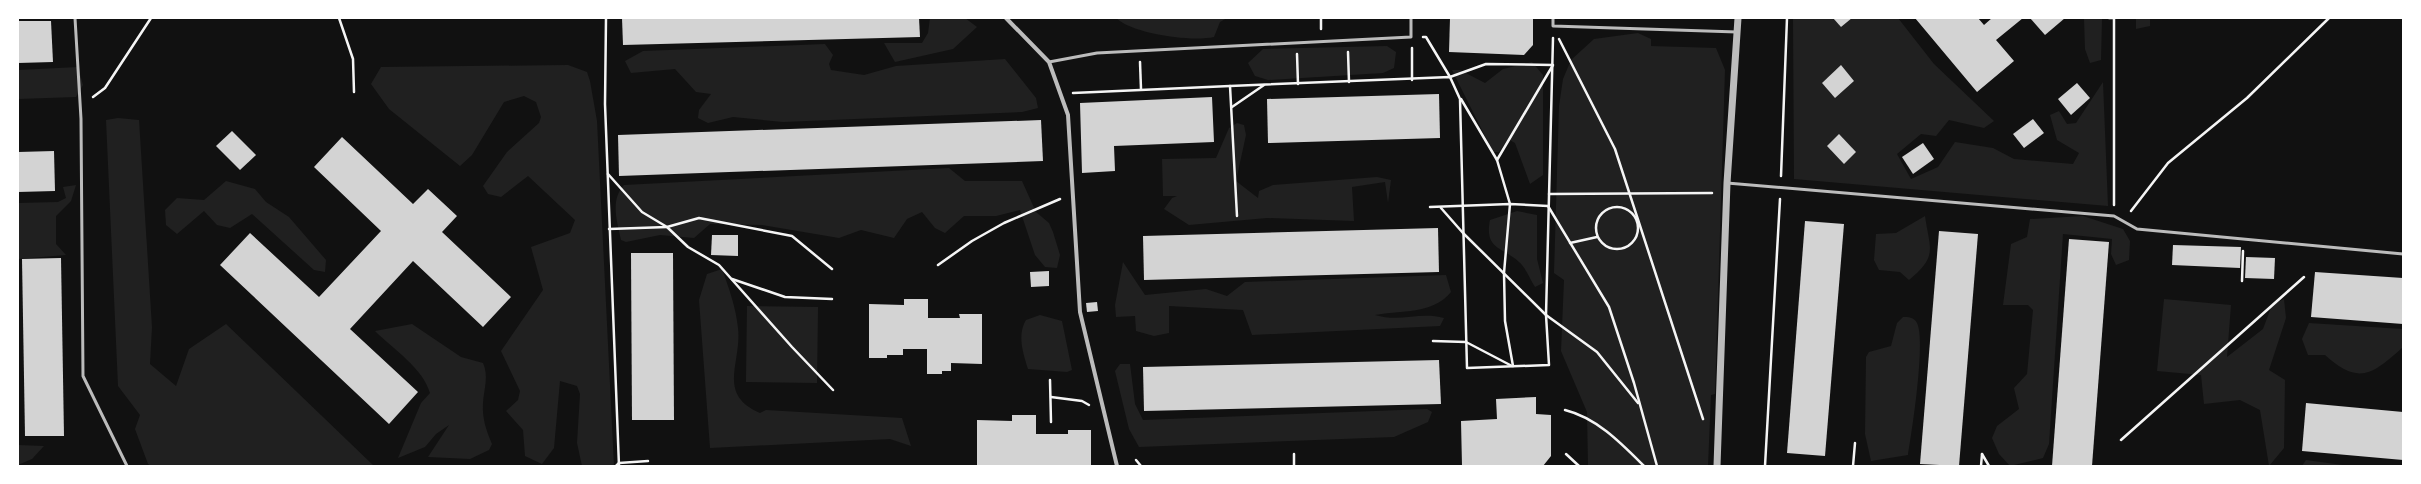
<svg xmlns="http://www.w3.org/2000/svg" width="2421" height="484" viewBox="0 0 2421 484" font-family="Rubik,sans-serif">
	<rect width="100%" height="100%" fill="#111"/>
	<g fill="#202020" fill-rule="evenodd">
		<polygon points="930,18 965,18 977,27 953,49 895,62 884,43 922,43 928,33"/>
		<path d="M1116,18H1227L1220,22L1214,37C1191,42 1133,34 1116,18Z"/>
		<path d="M1793,18H1833L1841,27L1852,18H1898L1934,64L1994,121L1984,128L1949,120L1936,136L1921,134L1897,154L1911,179L1938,167L1955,142L1993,148L2014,159L2073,164L2079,153L2057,140L2050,115L2059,111L2067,124L2076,123L2103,82L2108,206L1794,179ZM1841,66L1854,81L1835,97L1822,83ZM1839,135L1856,152L1844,163L1827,146Z"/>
		<polygon points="2084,18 2102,18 2101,60 2090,63 2085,49"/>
		<polygon points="2136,18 2150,18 2150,26 2136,29"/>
		<polygon points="1638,33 1651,39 1651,46 1716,48 1725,70 1715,394 1711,395 1708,466 1588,466 1587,412 1561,351 1564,280 1554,273 1559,106 1563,79 1571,60 1594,39"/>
		<polygon points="825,44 833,55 829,64 831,70 864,75 896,66 1005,59 1036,98 1038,108 1022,112 783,122 733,117 708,123 698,118 699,110 711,94 696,92 675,69 631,73 625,61 643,51"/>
		<polygon points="1387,46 1396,52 1394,68 1383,73 1268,80 1255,76 1248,63 1263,49"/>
		<polygon points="1532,62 1543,75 1543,175 1530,184 1515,143 1508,139 1499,152 1493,152 1452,70 1460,70 1485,83 1503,69"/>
		<polygon points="568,65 587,72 590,81 597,121 614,466 582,466 577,443 580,394 577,386 560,381 554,448 542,464 525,456 523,430 506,411 518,400 520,391 501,351 543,290 531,247 570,233 575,220 528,176 501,197 488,194 483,186 507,152 539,123 541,117 536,102 524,96 504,102 472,155 460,166 389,109 371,84 381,67"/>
		<polygon points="78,67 83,85 76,97 18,99 18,70"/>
		<polygon points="118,118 139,120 152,327 150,364 176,386 189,349 226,324 374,466 151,466 148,464 135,429 140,415 118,386 106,120"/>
		<polygon points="1237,123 1244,125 1246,135 1236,181 1258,198 1259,191 1273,185 1377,177 1391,180 1388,203 1385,182 1352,187 1354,221 1267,218 1189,225 1164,209 1172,198 1177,196 1163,196 1162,159 1216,158 1229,128"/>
		<path d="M949,168L965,181H1022L1036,212L1049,223L1053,232L1060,255L1057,268L1045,267L1035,255L1020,210L996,216H964L945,233L935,228L922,212L907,219L894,238L861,230L839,238L762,225L710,224L694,238L660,235L626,242L621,240C617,221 610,200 624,185Z"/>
		<polygon points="226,181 255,189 266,202 289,217 326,260 325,272 314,270 252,214 230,228 217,225 204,211 177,234 166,225 165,210 177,198 204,200"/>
		<polygon points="76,185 71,201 56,216 56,244 66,255 18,259 18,203 58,202 66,198 63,187"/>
		<path d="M1517,211L1537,215V259L1543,283L1535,287C1530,279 1526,268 1519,262C1503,247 1484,250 1490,220Z"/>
		<path d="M1925,216C1930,250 1938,256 1909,280L1900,272L1879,270L1874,260L1876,234L1896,233Z"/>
		<polygon points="2083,216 2123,229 2130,241 2129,260 2116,265 2111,254 2112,239 2063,234 2049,444 2043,458 2010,466 1999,454 1992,438 1997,426 2019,409 2014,388 2027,374 2033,310 2028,305 2003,305 2011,244 2027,237 2030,219"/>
		<path d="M1123,262L1145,295L1206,289L1227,296L1245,282L1446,275L1451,292C1432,315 1401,310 1375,315C1401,323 1419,311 1444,318L1440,326L1252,335L1243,310L1169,306V333L1154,336L1136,331L1135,316L1116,317L1115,305Z"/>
		<path d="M722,269C729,288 736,308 738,328C742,363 716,394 760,413L766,410L902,418L911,446L890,439L710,448L699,300L707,274Z"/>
		<polygon points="2164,299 2231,305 2227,357 2263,329 2272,305 2284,299 2286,318 2269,370 2285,380 2284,448 2269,466 2260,410 2240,400 2204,404 2201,375 2157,371"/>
		<polygon points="747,306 818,307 817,383 746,382"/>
		<path d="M1040,315L1062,321L1072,370L1067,372L1028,369C1023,353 1017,335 1026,320Z"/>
		<path d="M1903,317C1908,317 1914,317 1917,323C1926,341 1912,431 1908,455L1871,461L1865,434L1866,357L1869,352L1891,346L1897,323Z"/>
		<path d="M2309,323L2403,329V347C2373,374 2359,386 2325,355H2308L2302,339Z"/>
		<path d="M412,324L461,357L483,363C489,377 484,388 483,403C482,418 486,430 492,444L489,450L470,459L428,457L449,425L436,434L425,447L398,458L421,403L430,393C423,368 393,349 375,331Z"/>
		<polygon points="1120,364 1130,364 1135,404 1143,420 1427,409 1432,412 1428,422 1394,437 1139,447 1129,429 1115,371"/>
		<polygon points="18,445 44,446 32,459 18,465"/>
		<polygon points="2306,460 2350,466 2302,466"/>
	</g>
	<g fill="#d3d3d3">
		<polygon points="622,18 919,18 920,37 623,45"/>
		<polygon points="1450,18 1533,18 1533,45 1524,55 1449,52"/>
		<polygon points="1833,18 1852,18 1841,27"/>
		<polygon points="1915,18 1978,18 1984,25 1992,18 2023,18 1996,40 2014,61 1977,92"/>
		<polygon points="2030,18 2065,18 2045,35"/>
		<polygon points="18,21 51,21 53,62 18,63"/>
		<polygon points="1841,65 1854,81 1835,98 1822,83"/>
		<polygon points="2077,83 2090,98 2071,115 2058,99"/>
		<polygon points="1439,94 1440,138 1268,143 1267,99"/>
		<polygon points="1212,97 1214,142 1114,146 1115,171 1082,173 1080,103"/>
		<polygon points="2033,119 2044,133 2024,148 2013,134"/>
		<polygon points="1041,120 1043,161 619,176 618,135"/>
		<polygon points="232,131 256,155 240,170 216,146"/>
		<polygon points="1839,134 1856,152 1844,164 1827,146"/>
		<polygon points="342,137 413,204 428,189 457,216 442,232 511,297 483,327 413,261 350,329 418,392 389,424 220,265 250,233 319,297 381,231 314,167"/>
		<polygon points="1923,143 1934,159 1913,174 1902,157"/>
		<polygon points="54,151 55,191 18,192 18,152"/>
		<polygon points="1805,221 1844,224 1825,456 1787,453"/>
		<polygon points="1438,228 1439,272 1144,280 1143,236"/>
		<polygon points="1939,231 1978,234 1959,466 1920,464"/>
		<polygon points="712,235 738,235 738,256 711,255"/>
		<polygon points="2069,239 2109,242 2092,466 2052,466"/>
		<polygon points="2173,245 2241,247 2240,268 2172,265"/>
		<polygon points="631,253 673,253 674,420 632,420"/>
		<polygon points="2246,257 2275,258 2274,279 2245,278"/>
		<polygon points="61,258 64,436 25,436 22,259"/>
		<polygon points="1049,271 1049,286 1031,287 1030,272"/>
		<polygon points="2315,272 2403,278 2403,324 2311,317"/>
		<polygon points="904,299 928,299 928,318 960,318 959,314 982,314 982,364 951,363 951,371 942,371 942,374 927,374 927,349 903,349 903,355 887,355 887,358 869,358 869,304 904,305"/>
		<polygon points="1097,302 1098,311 1087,312 1086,303"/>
		<polygon points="1439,360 1441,404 1144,411 1143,367"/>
		<polygon points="1536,397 1536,414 1551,415 1551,456 1543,466 1462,466 1461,421 1497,419 1496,399"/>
		<polygon points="2306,403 2403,412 2403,460 2302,451"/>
		<polygon points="1012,415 1036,415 1036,434 1068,434 1068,430 1091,430 1091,466 977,466 977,420 1012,421"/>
	</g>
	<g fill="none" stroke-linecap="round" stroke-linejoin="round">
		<g stroke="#f5f5f5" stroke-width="2.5">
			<polyline points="339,18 353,59 354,92"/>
			<polyline points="606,18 605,104 619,466"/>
			<polyline points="1321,18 1321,29"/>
			<polyline points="2109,18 2114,18"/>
			<polyline points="1423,37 1426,37 1450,77 1486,64 1553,65 1497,160"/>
			<polyline points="1559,39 1615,149 1703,419"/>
			<polyline points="1412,48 1412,80"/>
			<polyline points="1348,52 1349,82"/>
			<polyline points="1297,54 1298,84"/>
			<polyline points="1140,62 1141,89"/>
			<polyline points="1073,93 1230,86"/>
			<polyline points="93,97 105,88 151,18"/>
			<polyline points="1461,99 1497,160 1510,204 1504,273 1505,321 1513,366"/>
			<polyline points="1232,107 1264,85"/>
			<polyline points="608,174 642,212 667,227 688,247 719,265 792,347 833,390"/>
			<polyline points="1781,176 1787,18"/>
			<polyline points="1549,194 1712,193"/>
			<polyline points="2114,205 2114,18"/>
			<circle cx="1617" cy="228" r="21"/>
			<polyline points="1430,207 1510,204 1548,206 1609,307 1634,383 1657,466"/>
			<polyline points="1441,208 1463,233 1546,315 1597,352 1638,403"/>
			<polyline points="2131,211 2168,163 2247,98 2329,18"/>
			<polyline points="1237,216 1230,86 1450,77 1460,99 1467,368 1549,365 1546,315 1553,38"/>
			<polyline points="609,229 667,227 699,218 792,236 832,269"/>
			<polyline points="1570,243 1597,237"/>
			<polyline points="938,265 972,241 1004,223 1060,199"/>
			<polyline points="732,279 785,297 832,299"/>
			<polyline points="2242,281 2243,251"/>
			<polyline points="1433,341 1466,342 1512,366"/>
			<polyline points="1050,380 1051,422"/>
			<polyline points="1051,397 1082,401 1089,405"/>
			<path d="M1565,410C1597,418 1621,443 1644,466"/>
			<polyline points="2121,440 2304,277"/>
			<polyline points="1294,454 1294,466"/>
			<polyline points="1566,454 1579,466"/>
			<polyline points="1982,454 1989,466"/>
			<polyline points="1136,460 1141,466"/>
			<polyline points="616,466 619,463 648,461"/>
			<polyline points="1765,466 1780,199"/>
			<polyline points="1853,466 1855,443"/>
			<polyline points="1981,466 1982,454"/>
		</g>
		<g stroke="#bcbcbc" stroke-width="3">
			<polyline points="75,18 81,119 83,376 127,466"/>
			<polyline points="1553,18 1553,26 1737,32"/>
			<polyline points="1049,62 1097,53 1411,37 1411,18"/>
			<polyline points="1727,183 2114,216 2137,229 2403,254"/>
		</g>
		<polyline stroke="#bcbcbc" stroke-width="4" points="1006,18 1049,62 1068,115 1080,312 1117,466"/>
		<polyline stroke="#bcbcbc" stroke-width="7" points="1717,466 1727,183 1738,18"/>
	</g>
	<rect width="2421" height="484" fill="none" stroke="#ffffff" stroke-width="38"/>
</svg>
